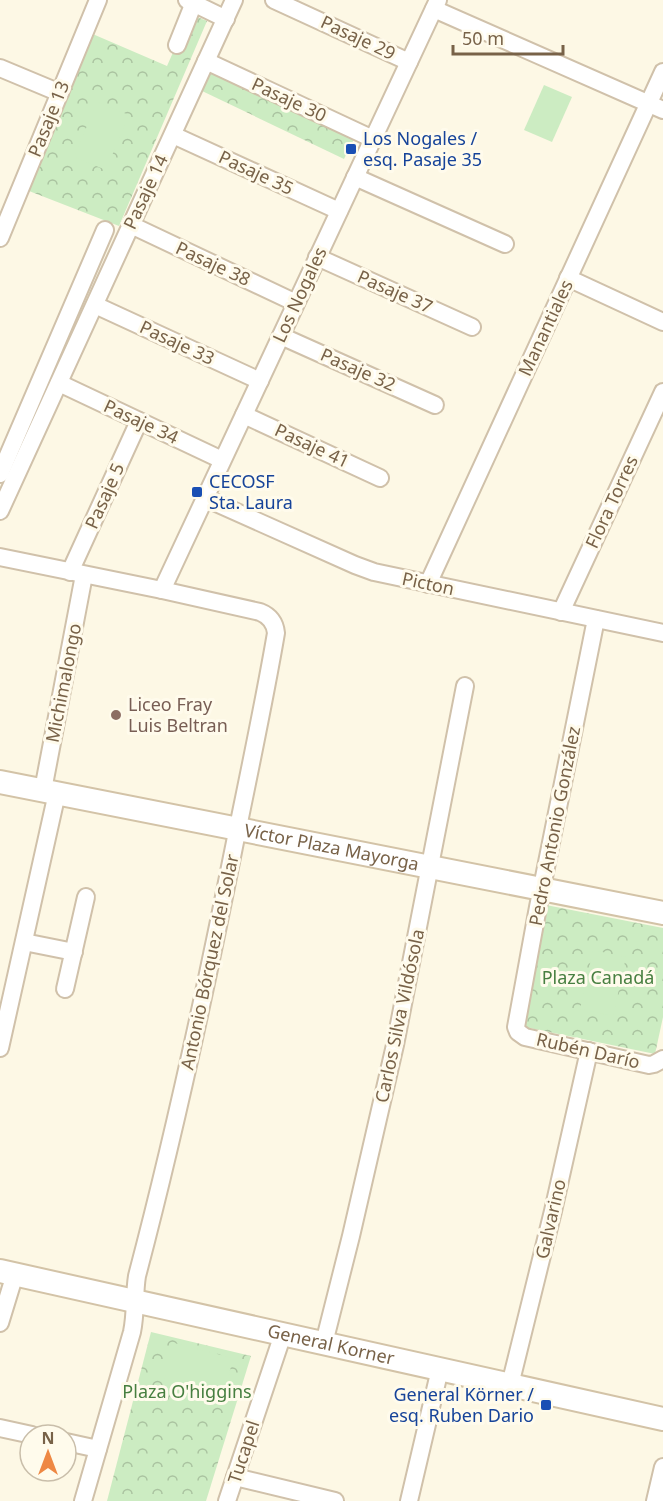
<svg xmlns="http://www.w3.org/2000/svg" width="663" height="1501" viewBox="0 0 663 1501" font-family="'Noto Sans',sans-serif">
	<defs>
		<pattern id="forest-crowns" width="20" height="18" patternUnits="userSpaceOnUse" patternTransform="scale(1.5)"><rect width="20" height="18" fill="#ccecc2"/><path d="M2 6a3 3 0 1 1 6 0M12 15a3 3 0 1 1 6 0" fill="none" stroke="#aac3a0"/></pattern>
	</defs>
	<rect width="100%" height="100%" fill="#fdf8e5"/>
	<g fill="url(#forest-crowns)">
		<polygon points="190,14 207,21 119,226 29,191 27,182 88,32 167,66"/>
		<polygon points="211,68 355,137 344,159 200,90"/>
		<polygon points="546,905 663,928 663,1017 655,1054 520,1026"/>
		<polygon points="151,1332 251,1356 206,1501 107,1501"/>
	</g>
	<g fill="#ccecc2">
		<polygon points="544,85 572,97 552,142 524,130"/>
		<polygon points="97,102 129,115 106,170 74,157"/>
		<polygon points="593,950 626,957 613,1016 580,1009"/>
		<polygon points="174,1343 233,1358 224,1396 164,1381"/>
	</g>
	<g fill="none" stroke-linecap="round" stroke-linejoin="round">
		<g stroke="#d0c1aa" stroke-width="20">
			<g id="street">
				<polyline points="187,0 226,19"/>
				<polyline points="274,0 409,62"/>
				<polyline points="434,9 663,110"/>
				<polyline points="177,45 195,0"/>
				<polyline points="206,61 373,139"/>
				<polyline points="0,68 60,93"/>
				<polyline points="173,135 339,211"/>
				<polyline points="355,177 505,244"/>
				<polyline points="131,225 296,303"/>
				<polyline points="0,238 98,0"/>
				<polyline points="317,257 472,327"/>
				<polyline points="568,278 663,322"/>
				<polyline points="95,305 260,381"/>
				<polyline points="281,336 435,405"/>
				<polyline points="59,383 222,460"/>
				<polyline points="244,415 380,478"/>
				<polyline points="0,474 105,230"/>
				<polyline points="205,498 355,565 374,572 663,633"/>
				<polyline points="0,511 234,0"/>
				<path d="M0,557L162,590L260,612C270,616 275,623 276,633C264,703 249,773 235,842C206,988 175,1132 137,1276C134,1295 136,1313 132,1332L83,1501"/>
				<polyline points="70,572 139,421"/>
				<polyline points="428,584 663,72"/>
				<polyline points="162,590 438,0"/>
				<polyline points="561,612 663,392"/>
				<polyline points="596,619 538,907 516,1027 518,1032 525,1037 649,1065 654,1064 663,1059"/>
				<polyline points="43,790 84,575"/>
				<polyline points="24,942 74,952"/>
				<polyline points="65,989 86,897"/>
				<polyline points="0,1048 57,793"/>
				<polyline points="0,1323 15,1274"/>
				<polyline points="324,1343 351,1236 395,1045 465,686"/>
				<polyline points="510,1385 553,1211 589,1051"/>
				<polyline points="0,1428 32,1435"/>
				<polyline points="66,1442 98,1449"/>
				<polyline points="235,1477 335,1501"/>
				<polyline points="227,1501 283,1334"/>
				<polyline points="409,1501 440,1369"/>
				<polyline points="655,1501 663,1467"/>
			</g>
		</g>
		<g stroke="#d3c3a7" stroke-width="26">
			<g id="secondary">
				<path id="s1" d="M0,782L663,913"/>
				<path id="s2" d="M0,1271L663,1419"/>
			</g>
		</g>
		<use href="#street" stroke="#fff" stroke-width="16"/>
		<use href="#secondary" stroke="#fff" stroke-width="22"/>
	</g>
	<g fill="#1a4fb4" stroke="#fffbec" stroke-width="2">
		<rect x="345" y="143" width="12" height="12" rx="3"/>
		<rect x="191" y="486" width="12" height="12" rx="3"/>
		<rect x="540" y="1399" width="12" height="12" rx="3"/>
	</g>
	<circle fill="#8d6e63" stroke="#fffbec" stroke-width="2" cx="116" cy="715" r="6"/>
	<g text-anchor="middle" stroke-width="6" stroke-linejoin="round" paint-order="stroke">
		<g font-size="18" fill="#786248" stroke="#fffbec">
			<text transform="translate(358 38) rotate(25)" y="6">Pasaje 29</text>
			<text transform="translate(289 100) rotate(25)" y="6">Pasaje 30</text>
			<text transform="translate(49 119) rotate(-68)" y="6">Pasaje 13</text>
			<text transform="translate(256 173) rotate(25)" y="6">Pasaje 35</text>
			<text transform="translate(146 192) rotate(-65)" y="6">Pasaje 14</text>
			<text transform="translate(213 264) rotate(25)" y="6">Pasaje 38</text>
			<text transform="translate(395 292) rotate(24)" y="6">Pasaje 37</text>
			<text transform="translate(300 295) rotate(-65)" y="6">Los Nogales</text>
			<text transform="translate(546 328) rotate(-65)" y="6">Manantiales</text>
			<text transform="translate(177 343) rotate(25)" y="6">Pasaje 33</text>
			<text transform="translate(358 370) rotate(24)" y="6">Pasaje 32</text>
			<text transform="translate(141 422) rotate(25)" y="6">Pasaje 34</text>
			<text transform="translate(312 446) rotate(25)" y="6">Pasaje 41</text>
			<text transform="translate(105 496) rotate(-66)" y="6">Pasaje 5</text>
			<text transform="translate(612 502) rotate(-65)" y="6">Flora Torres</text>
			<text transform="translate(428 584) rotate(12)" y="6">Picton</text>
			<text transform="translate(64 683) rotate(-79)" y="6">Michimalongo</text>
			<text transform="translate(555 826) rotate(-79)" y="6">Pedro Antonio González</text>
			<text dy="6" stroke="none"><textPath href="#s1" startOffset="338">Víctor Plaza Mayorga</textPath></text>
			<text transform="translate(210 962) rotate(-78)" y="6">Antonio Bórquez del Solar</text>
			<text transform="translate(400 1016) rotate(-78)" y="6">Carlos Silva Vildósola</text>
			<text transform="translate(588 1051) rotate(13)" y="6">Rubén Darío</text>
			<text transform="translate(551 1219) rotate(-77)" y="6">Galvarino</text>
			<text dy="6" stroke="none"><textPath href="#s2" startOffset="339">General Korner</textPath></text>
			<text transform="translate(244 1452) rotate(-72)" y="6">Tucapel</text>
		</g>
		<g font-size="18" fill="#164399" stroke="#fffbec" text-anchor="start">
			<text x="363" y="145">Los Nogales /<tspan x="363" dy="21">esq. Pasaje 35</tspan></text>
			<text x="209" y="488">CECOSF<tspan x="209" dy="21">Sta. Laura</tspan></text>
			<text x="534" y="1401" text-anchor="end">General Körner /<tspan x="534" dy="21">esq. Ruben Dario</tspan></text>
		</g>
		<g font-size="18" fill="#785e54" stroke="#fffbec" text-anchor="start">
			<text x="128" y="711">Liceo Fray<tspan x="128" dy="21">Luis Beltran</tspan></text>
		</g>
		<g font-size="18" fill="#477f40" stroke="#fffbec">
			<text x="598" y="984">Plaza Canadá</text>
			<text x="187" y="1398">Plaza O'higgins</text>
		</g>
	</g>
	<g transform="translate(48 1453)"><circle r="28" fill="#fffbec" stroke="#c9beaa" stroke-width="1.5"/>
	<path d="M0-4.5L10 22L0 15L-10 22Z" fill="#ee8844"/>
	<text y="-9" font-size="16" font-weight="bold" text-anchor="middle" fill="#786248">N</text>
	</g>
	<path d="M453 45v9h110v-9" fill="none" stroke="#786248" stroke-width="3"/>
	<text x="462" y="45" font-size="18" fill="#786248" stroke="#fffbec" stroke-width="4.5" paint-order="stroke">50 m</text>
</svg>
